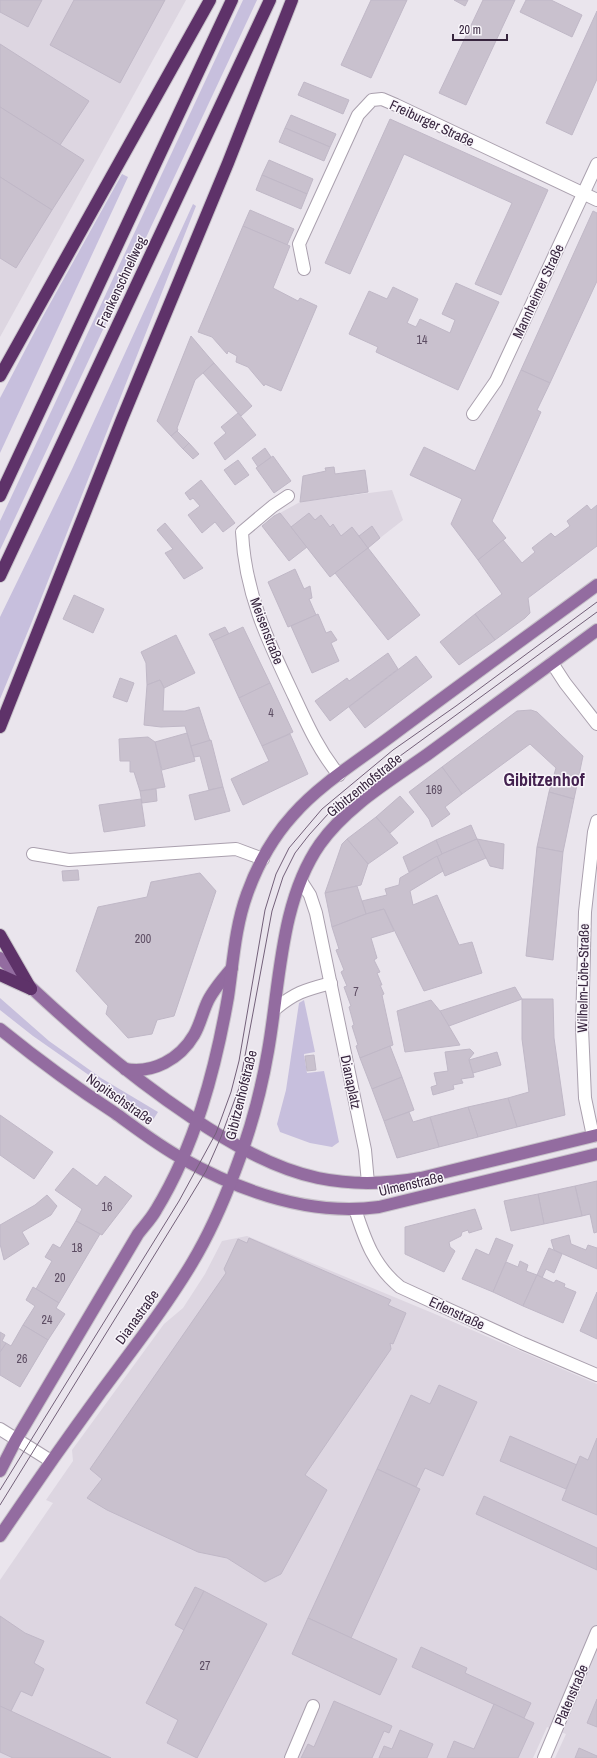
<svg xmlns="http://www.w3.org/2000/svg" width="597" height="1758" viewBox="0 0 597 1758" font-family="'Archivo Narrow',sans-serif">
	<rect width="100%" height="100%" fill="#eae5ed"/>
	<g fill="#ddd6e1">
		<polygon points="0,0 186,0 0,337"/>
		<polygon points="392,490 403,520 330,577 280,513 300,502"/>
		<polygon points="247,1236 435,1314 597,1384 597,1758 555,1758 566,1734 547,1727 533,1758 0,1758 0,1580 53,1503 46,1500 73,1461 72,1450 164,1324 183,1308 205,1274 222,1241"/>
	</g>
	<g fill="#c7bfdd">
		<polygon points="243,0 257,0 0,550 0,521"/>
		<polygon points="122,174 128,177 0,453 0,398 42,318"/>
		<polygon points="193,204 196,206 31,624 0,699 0,617 73,467"/>
		<polygon points="0,998 49,1041 101,1078 158,1112 153,1120 33,1036 0,1010"/>
		<polygon points="304,1000 315,1052 304,1054 307,1073 324,1071 339,1142 332,1147 310,1143 280,1132 277,1124 286,1090 299,1003"/>
	</g>
	<g fill="#c9c1ce" stroke="#c0b8c7">
		<polygon points="0,0 42,0 28,27 0,12"/>
		<polygon points="74,0 165,0 120,83 50,45"/>
		<polygon points="371,0 407,0 371,78 341,65"/>
		<polygon points="454,0 468,0 465,6"/>
		<polygon points="483,0 515,0 466,105 439,93"/>
		<polygon points="526,0 551,0 582,15 572,37 520,12"/>
		<polygon points="597,11 597,79 572,135 546,123"/>
		<polygon points="0,44 89,101 60,145 0,107"/>
		<polygon points="304,82 349,100 343,114 298,95"/>
		<polygon points="0,107 84,160 52,210 0,177"/>
		<polygon points="291,115 336,134 330,147 285,128"/>
		<polygon points="390,119 548,190 501,295 475,284 512,203 404,154 350,274 325,263"/>
		<polygon points="285,128 330,147 324,161 279,142"/>
		<polygon points="269,160 313,179 307,194 262,175"/>
		<polygon points="262,175 307,194 301,209 256,190"/>
		<polygon points="0,177 52,210 16,268 0,258"/>
		<polygon points="250,210 294,229 287,245 243,226"/>
		<polygon points="593,211 597,213 597,281 550,383 521,370"/>
		<polygon points="243,226 290,246 273,288 298,301 300,298 317,306 281,391 265,384 264,386 248,367 236,362 237,356 228,351 227,354 212,337 198,332"/>
		<polygon points="456,283 499,302 458,390 376,352 378,347 349,334 369,291 387,299 393,287 418,299 407,323 416,327 420,319 450,333 455,320 442,314"/>
		<polygon points="191,336 214,363 195,380 177,428 178,430 171,436 157,421"/>
		<polygon points="214,363 252,406 241,416 203,373"/>
		<polygon points="521,370 550,383 537,410 541,412 492,521 506,538 478,560 451,524 462,499 410,475 424,447 475,471"/>
		<polygon points="238,413 256,435 225,460 214,443 226,433 221,427"/>
		<polygon points="177,431 189,443 183,449 171,436"/>
		<polygon points="189,443 199,454 193,459 183,449"/>
		<polygon points="265,448 271,457 258,467 252,458"/>
		<polygon points="273,456 291,481 274,493 256,468"/>
		<polygon points="238,460 249,475 235,485 224,470"/>
		<polygon points="334,467 335,474 365,470 368,492 300,502 303,476 326,471 325,468"/>
		<polygon points="201,480 235,523 223,532 215,522 202,533 188,515 200,506 193,498 190,500 185,493"/>
		<polygon points="587,505 591,510 597,505 597,546 528,598 530,613 525,618 495,640 475,614 502,594 478,560 503,540 522,563 535,552 532,548 551,533 555,537 570,526 567,521"/>
		<polygon points="280,513 307,547 289,561 262,526 274,516"/>
		<polygon points="309,513 315,520 321,515 330,527 333,524 341,536 352,527 368,548 330,577 291,527"/>
		<polygon points="165,523 203,568 184,579 165,553 173,549 157,530"/>
		<polygon points="372,526 380,538 368,548 359,536"/>
		<polygon points="368,548 420,615 388,640 335,573"/>
		<polygon points="295,569 304,589 310,586 312,598 309,599 316,615 288,627 268,582"/>
		<polygon points="74,595 104,609 93,633 63,619"/>
		<polygon points="318,614 326,633 331,631 337,640 331,643 339,661 312,673 291,626"/>
		<polygon points="475,614 495,640 459,665 440,642"/>
		<polygon points="225,627 229,634 213,641 209,634"/>
		<polygon points="243,627 270,683 239,698 213,641"/>
		<polygon points="176,635 195,673 164,688 160,680 147,685 146,663 141,652"/>
		<polygon points="388,653 398,669 330,721 315,701 347,678 349,681"/>
		<polygon points="416,656 432,677 365,728 349,707"/>
		<polygon points="120,678 134,683 127,702 113,697"/>
		<polygon points="160,680 164,688 163,711 185,711 199,707 210,741 191,746 185,726 161,727 144,725 147,685"/>
		<polygon points="270,683 293,732 262,746 239,698"/>
		<polygon points="531,710 537,712 583,756 574,799 549,792 556,768 530,744 462,794 442,767 517,711"/>
		<polygon points="187,733 195,761 162,770 155,742"/>
		<polygon points="290,734 308,774 243,805 231,779 269,761 262,746"/>
		<polygon points="148,737 155,742 165,787 140,791 134,772 130,772 130,761 120,761 119,739"/>
		<polygon points="211,740 223,787 209,790 200,756 194,757 191,746"/>
		<polygon points="442,767 462,794 445,807 450,814 432,827 429,819 409,792"/>
		<polygon points="223,787 230,811 195,820 189,795"/>
		<polygon points="156,789 157,801 142,803 140,791"/>
		<polygon points="549,792 574,799 563,852 537,847"/>
		<polygon points="400,796 414,812 390,833 376,817"/>
		<polygon points="141,799 145,826 104,832 99,805"/>
		<polygon points="376,817 398,843 368,864 347,839"/>
		<polygon points="471,825 477,839 442,854 436,840"/>
		<polygon points="347,839 368,864 361,885 325,893 342,844"/>
		<polygon points="477,839 486,858 445,876 437,856"/>
		<polygon points="477,839 504,844 503,869 490,866"/>
		<polygon points="436,840 442,854 409,872 403,857"/>
		<polygon points="537,847 563,852 553,960 526,956"/>
		<polygon points="437,856 443,871 410,891 413,905 437,895 459,945 472,942 482,973 424,991 384,909 366,914 362,901 387,895 385,889 399,885 400,878"/>
		<polygon points="78,870 79,880 63,881 62,871"/>
		<polygon points="200,873 216,891 174,1016 157,1020 152,1034 128,1038 106,1014 108,1006 76,971 98,907 147,897 151,882"/>
		<polygon points="357,886 366,914 332,927 325,893"/>
		<polygon points="384,909 394,931 371,938 377,958 374,960 380,972 377,973 382,985 380,985 384,994 382,995 393,1045 360,1058 356,1046 358,1045 352,1026 354,1025 349,1007 351,1006 344,987 347,986 341,972 344,970 336,950 339,949 332,927 366,914"/>
		<polygon points="515,987 522,999 449,1026 440,1011"/>
		<polygon points="522,999 553,999 554,1038 565,1115 517,1127 508,1098 529,1092 522,1039"/>
		<polygon points="431,1000 440,1011 460,1045 405,1052 397,1011"/>
		<polygon points="390,1046 402,1077 372,1089 360,1058"/>
		<polygon points="470,1049 474,1053 469,1059 474,1077 461,1079 463,1083 453,1085 454,1089 433,1095 431,1087 437,1085 434,1073 448,1071 445,1052"/>
		<polygon points="497,1052 501,1065 473,1073 469,1060"/>
		<polygon points="314,1055 316,1070 307,1071 305,1056"/>
		<polygon points="402,1077 414,1110 384,1121 372,1089"/>
		<polygon points="508,1098 517,1127 478,1137 468,1107"/>
		<polygon points="468,1107 478,1137 439,1147 430,1117"/>
		<polygon points="409,1112 413,1122 430,1117 439,1147 397,1158 384,1121"/>
		<polygon points="0,1115 53,1152 34,1179 0,1155"/>
		<polygon points="73,1168 97,1186 105,1176 132,1196 102,1235 76,1221 82,1209 55,1190"/>
		<polygon points="597,1181 597,1232 594,1233 590,1214 582,1216 575,1186"/>
		<polygon points="575,1186 582,1216 544,1224 538,1194"/>
		<polygon points="538,1194 544,1224 511,1231 504,1201"/>
		<polygon points="47,1195 57,1206 51,1215 22,1232 29,1244 4,1260 0,1244 0,1225 35,1205"/>
		<polygon points="475,1209 482,1229 469,1233 468,1230 462,1232 461,1236 449,1242 450,1247 455,1251 444,1272 405,1254 405,1227"/>
		<polygon points="76,1221 100,1234 59,1303 36,1289 52,1261 45,1257 53,1244 60,1248"/>
		<polygon points="569,1235 571,1244 586,1250 588,1245 597,1248 597,1269 554,1250 551,1240"/>
		<polygon points="249,1238 391,1300 388,1305 406,1313 393,1344 390,1343 391,1349 305,1475 327,1490 281,1574 265,1582 227,1558 198,1552 107,1510 87,1498 102,1479 90,1469 226,1273 224,1269 238,1239 247,1243"/>
		<polygon points="496,1238 513,1245 493,1292 462,1279 476,1249 489,1255"/>
		<polygon points="549,1248 562,1254 554,1273 546,1269 542,1278 537,1275"/>
		<polygon points="520,1261 528,1265 526,1271 537,1275 523,1306 493,1292 506,1262 518,1267"/>
		<polygon points="537,1275 554,1283 556,1280 565,1284 564,1287 576,1292 563,1323 523,1306"/>
		<polygon points="33,1287 59,1303 56,1308 65,1314 48,1340 23,1325 35,1306 26,1300"/>
		<polygon points="597,1292 597,1339 580,1331"/>
		<polygon points="23,1325 48,1340 20,1387 0,1375 0,1352 6,1343 11,1346"/>
		<polygon points="0,1332 5,1335 2,1341 6,1343 0,1352"/>
		<polygon points="439,1385 477,1402 443,1476 425,1468 416,1487 377,1469 411,1395 430,1404"/>
		<polygon points="510,1436 577,1465 566,1489 500,1461"/>
		<polygon points="597,1438 597,1515 562,1500 580,1456 588,1460"/>
		<polygon points="377,1469 420,1489 351,1638 308,1618"/>
		<polygon points="484,1496 597,1548 597,1570 476,1514"/>
		<polygon points="195,1587 204,1591 184,1630 175,1625"/>
		<polygon points="204,1591 267,1624 197,1758 167,1743 178,1720 146,1703"/>
		<polygon points="0,1616 25,1633 44,1641 34,1663 44,1669 32,1696 21,1691 11,1711 0,1707"/>
		<polygon points="308,1618 397,1659 380,1695 292,1654"/>
		<polygon points="421,1647 467,1668 465,1673 531,1703 524,1718 412,1667"/>
		<polygon points="597,1699 597,1727 587,1723"/>
		<polygon points="334,1701 392,1726 389,1733 384,1731 372,1758 301,1758 308,1744 314,1747"/>
		<polygon points="494,1704 534,1723 518,1758 447,1758 454,1741 474,1749"/>
		<polygon points="0,1706 11,1711 111,1758 13,1758 0,1752"/>
		<polygon points="400,1730 433,1744 427,1758 379,1758 384,1746 392,1749"/>
		<polygon points="579,1748 597,1756 597,1758 575,1758"/>
	</g>
	<g fill="none" stroke-linecap="round" stroke-linejoin="round">
		<g stroke="#aaa0ae" stroke-width="14">
			<g id="minor">
				<polyline points="304,269 299,244 358,115 372,100 382,99 396,105 597,200"/>
				<polyline points="473,414 496,381 597,164"/>
				<path d="M288,496L273,506L242,532C245,594 268,641 294,696C307,724 319,751 339,775"/>
				<polyline points="552,663 565,683 597,724"/>
				<polyline points="33,854 69,860 236,849 263,859"/>
				<polyline points="301,881 310,895 316,913 365,1150 368,1183"/>
				<path d="M275,1009C296,992 305,990 331,983"/>
				<polyline points="593,1136 585,1098 582,1028 585,912 594,832 597,821"/>
				<path d="M355,1209C365,1240 374,1266 400,1287L522,1343L597,1375"/>
				<polyline points="0,1429 51,1461"/>
				<polyline points="291,1758 313,1706"/>
				<polyline points="544,1758 597,1632"/>
			</g>
		</g>
		<g stroke="#c7c2c9" stroke-width="14">
			<g id="major">
				<path d="M0,958C60,1016 121,1070 191,1117C230,1143 272,1168 318,1178C352,1185 387,1184 421,1178L597,1135"/>
				<path d="M0,1029C37,1059 75,1087 115,1113C137,1129 159,1146 183,1159C242,1192 311,1216 379,1207L597,1154"/>
				<path d="M125,1069C153,1074 180,1059 194,1035C200,1025 202,1014 207,1003C212,991 223,979 232,968"/>
				<path d="M0,1471L16,1440L138,1234C144,1226 151,1219 156,1210C195,1146 215,1071 228,997C233,963 235,927 247,894C257,866 273,837 293,815C320,784 361,759 394,734C461,684 529,635 597,585"/>
				<path d="M0,1536C33,1487 66,1440 101,1392C132,1350 165,1308 192,1263C210,1233 223,1203 235,1171C250,1132 261,1092 268,1051C280,984 280,901 320,844C347,806 390,781 428,754C484,713 541,671 597,630"/>
			</g>
		</g>
		<g stroke="#c7c2c9" stroke-width="14">
			<g id="highway">
				<polyline points="0,376 210,0"/>
				<polyline points="0,496 232,0"/>
				<polyline points="0,576 270,0"/>
				<polyline points="0,727 122,419 228,163 292,0"/>
				<polyline points="0,935 31,989"/>
				<polyline points="0,975 31,989"/>
			</g>
		</g>
		<use href="#minor" stroke="#fff" stroke-width="12"/>
		<use href="#major" stroke="#936ca0" stroke-width="12"/>
		<use href="#highway" stroke="#5e3269" stroke-width="12"/>
		<g stroke="#736079" stroke-width="1">
			<polyline points="0,1490 179,1201 216,1133 231,1092 239,1061 265,910 276,874 289,848 322,809 393,750 456,706 597,602"/>
			<polyline points="0,1505 186,1204 206,1171 221,1137 239,1088 272,911 283,877 295,853 309,835 328,814 346,798 400,756 597,612"/>
		</g>
	</g>
	<g text-anchor="middle" stroke-width="3" stroke-linejoin="round" paint-order="stroke">
		<g font-size="12" fill="#5c4c62">
			<text x="422" y="344">14</text>
			<text x="271" y="717">4</text>
			<text x="434" y="794">169</text>
			<text x="143" y="943">200</text>
			<text x="356" y="996">7</text>
			<text x="107" y="1211">16</text>
			<text x="77" y="1252">18</text>
			<text x="60" y="1282">20</text>
			<text x="47" y="1324">24</text>
			<text x="22" y="1363">26</text>
			<text x="205" y="1670">27</text>
		</g>
		<g font-size="14" fill="#37253e" stroke="#f8f5fa">
			<text transform="translate(432 123) rotate(25)" y="5">Freiburger Straße</text>
			<text transform="translate(121 282) rotate(-65)" y="5">Frankenschnellweg</text>
			<text transform="translate(538 291) rotate(-65)" y="5">Mannheimer Straße</text>
			<text transform="translate(267 631) rotate(69)" y="5">Meisenstraße</text>
			<text transform="translate(364 785) rotate(-39)" y="5">Gibitzenhofstraße</text>
			<text transform="translate(583 978) rotate(-89)" y="5">Wilhelm-Löhe-Straße</text>
			<text transform="translate(351 1082) rotate(78)" y="5">Dianaplatz</text>
			<text transform="translate(241 1095) rotate(-76)" y="5">Gibitzenhofstraße</text>
			<text transform="translate(120 1099) rotate(35)" y="5">Nopitschstraße</text>
			<text transform="translate(411 1184) rotate(-13)" y="5">Ulmenstraße</text>
			<text transform="translate(457 1313) rotate(25)" y="5">Erlenstraße</text>
			<text transform="translate(137 1317) rotate(-54)" y="5">Dianastraße</text>
			<text transform="translate(571 1695) rotate(-67)" y="5">Platenstraße</text>
		</g>
		<g font-size="18" font-weight="bold" fill="#442250" stroke="#f8f5fa">
			<text x="544" y="786">Gibitzenhof</text>
		</g>
	</g>
	<path d="M453 34v6h54v-6" fill="none" stroke="#37253e" stroke-width="2"/>
	<text x="459" y="34" font-size="12" fill="#37253e" stroke="#f8f5fa" stroke-width="3" paint-order="stroke">20 m</text>
</svg>
